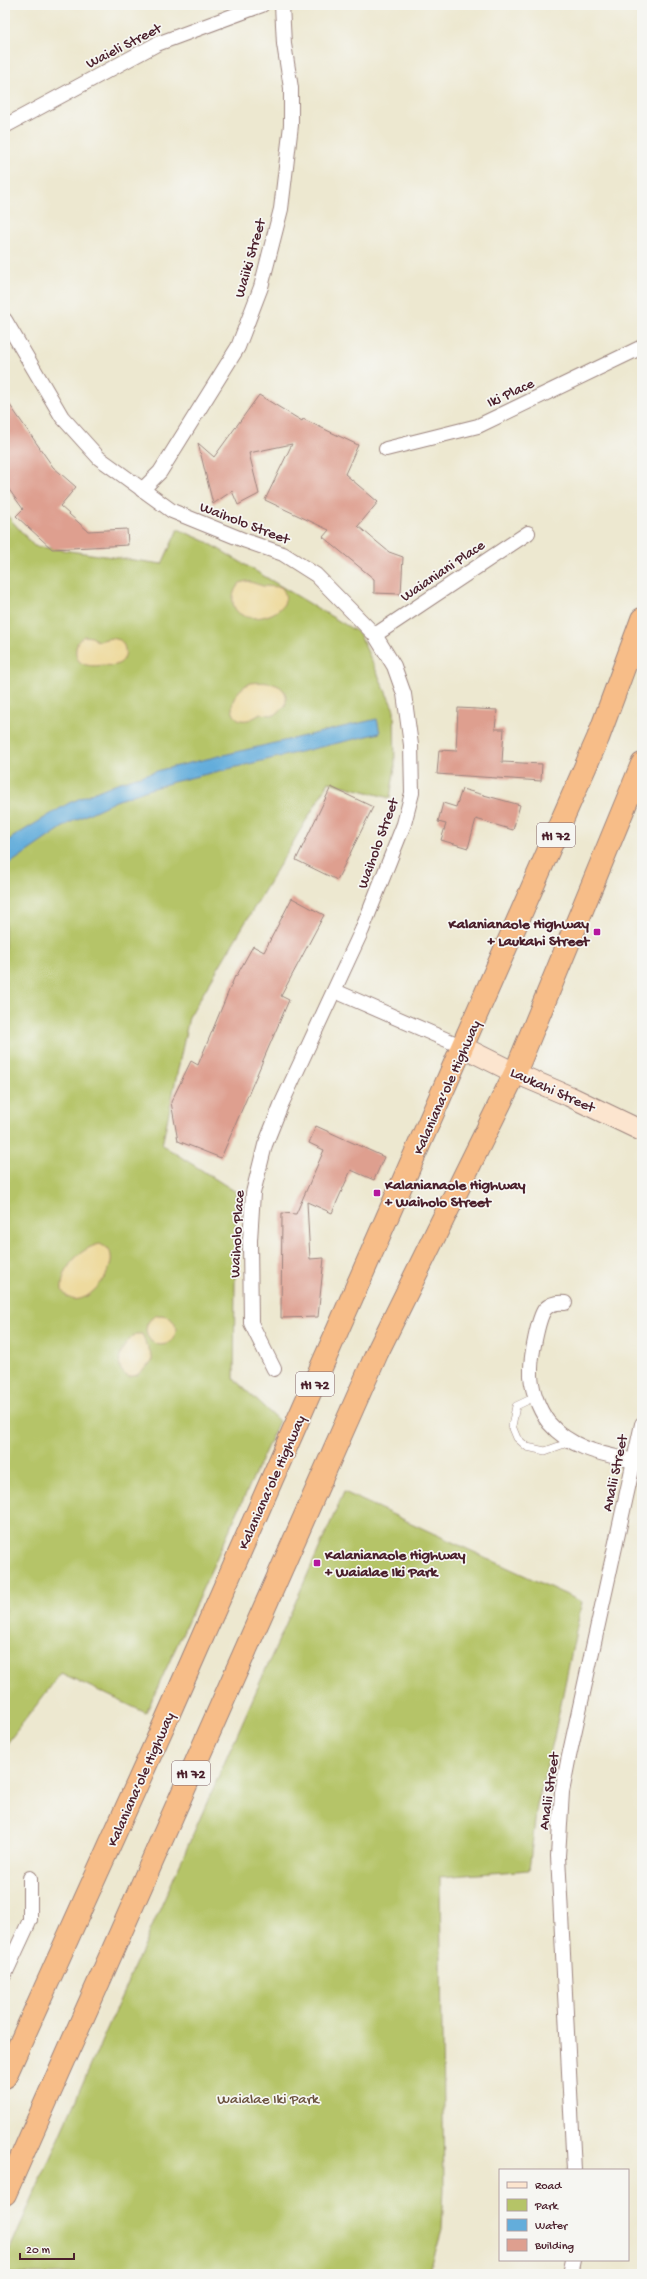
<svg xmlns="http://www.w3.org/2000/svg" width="647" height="2279" viewBox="0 0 647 2279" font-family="'Gochi Hand',sans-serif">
	<rect width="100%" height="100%" fill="#f6f6f2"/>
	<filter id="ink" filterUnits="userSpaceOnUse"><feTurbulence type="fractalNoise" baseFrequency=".025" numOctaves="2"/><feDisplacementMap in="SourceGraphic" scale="8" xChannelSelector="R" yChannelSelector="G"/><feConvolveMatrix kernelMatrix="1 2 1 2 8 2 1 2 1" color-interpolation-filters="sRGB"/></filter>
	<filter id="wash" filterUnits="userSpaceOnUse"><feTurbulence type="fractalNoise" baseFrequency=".012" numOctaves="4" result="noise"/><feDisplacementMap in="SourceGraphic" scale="16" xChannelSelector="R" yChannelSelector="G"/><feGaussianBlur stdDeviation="0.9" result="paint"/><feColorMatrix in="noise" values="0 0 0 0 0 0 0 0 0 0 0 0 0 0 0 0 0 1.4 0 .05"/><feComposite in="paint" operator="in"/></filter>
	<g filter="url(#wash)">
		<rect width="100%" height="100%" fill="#ede8d0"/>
		<g fill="#b5c467" stroke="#807249">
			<polygon points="5,513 34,546 162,564 178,529 207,542 359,633 394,710 395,767 390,798 329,782 189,1017 162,1145 236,1192 234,1379 279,1421 146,1713 61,1673 5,1746"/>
			<polygon points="344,1492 582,1602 553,1742 537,1805 529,1870 440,1877 444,2188 442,2229 429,2274 5,2274 5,2260"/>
		</g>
		<g fill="#eeda9e" stroke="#9c7c64">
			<path d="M247,581L263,586L281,587C303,612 239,633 233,603C232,595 235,588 240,583Z"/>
			<path d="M84,636L92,637L97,641L112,638L120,640C127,647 128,659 118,664C113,667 108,665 103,665C90,667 74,666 76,649C76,644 79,639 84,636Z"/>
			<path d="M250,683C267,681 292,683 285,706L275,715L260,714C231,735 220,698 250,683Z"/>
			<path d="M100,1244L109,1249C110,1252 112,1257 111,1261C109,1280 77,1317 62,1290C61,1268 80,1248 100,1244Z"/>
			<circle cx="161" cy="1330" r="15"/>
			<path d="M136,1334H142L152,1356V1362L137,1375L129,1377C110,1368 123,1342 136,1334Z"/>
		</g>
		<polygon fill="#63addb" stroke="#566683" points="377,719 380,733 173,782 144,791 116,801 69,823 5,867 5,843 13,837 69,803 117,783 164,769"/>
		<g id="blocks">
			<g fill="#de9f8f">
				<polygon points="259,395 302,421 303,419 358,445 345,474 378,502 358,526 389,552 403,557 401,594 374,593 374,579 323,537 329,530 265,500 292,444 249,453 259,494 238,505 232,491 213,504 198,443 214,457"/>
				<polygon points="5,398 53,467 76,487 60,506 88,531 127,529 128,545 52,549 16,516 23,509 5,484"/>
				<polygon points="458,708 497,710 495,729 504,729 502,762 542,764 541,781 437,774 439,750 456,751"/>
				<polygon points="331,787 373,807 337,880 296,860"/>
				<polygon points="462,789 520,805 513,830 476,819 468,848 441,840 446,824 438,822 443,803 456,807"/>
				<polygon points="292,898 324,915 281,996 289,1000 221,1158 178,1141 171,1102 191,1061 198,1065 235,976 236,977 253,946 264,952"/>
				<polygon points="316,1126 384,1157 374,1180 351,1170 332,1213 307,1202 310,1259 324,1258 318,1317 281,1318 282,1213 296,1214 324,1150 309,1143"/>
			</g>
		</g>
	</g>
	<g filter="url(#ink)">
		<use href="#blocks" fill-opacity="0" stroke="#9c847e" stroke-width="1"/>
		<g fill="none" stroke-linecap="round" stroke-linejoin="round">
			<g stroke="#9c847e" stroke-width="8">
				<polyline id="lane" points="535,1397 516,1406 512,1426 517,1438 527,1447 545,1451 570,1442"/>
			</g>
			<g stroke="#9c847e" stroke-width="16">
				<g id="street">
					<polyline points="5,126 157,44 262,5"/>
					<polyline points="5,320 62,417 99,458 172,511 246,541 283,554 316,575 375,635 394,666 404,694 411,745 412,793 404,824 362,930 281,1105 265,1145 253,1193 250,1240 251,1323 274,1369"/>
					<polyline points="386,449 478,426 642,347"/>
					<polyline points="142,490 160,472 238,347 261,287 281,209 291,125 291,88 284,44 282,5"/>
					<polyline points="375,635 528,533"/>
					<polyline points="335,991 463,1047"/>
					<path d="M565,1303C557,1302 550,1304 545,1309C538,1318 531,1357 531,1369C530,1386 538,1409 549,1423C571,1449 603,1454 634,1461"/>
					<polyline points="5,1974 30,1920 30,1878"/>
					<polyline points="574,2170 558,1856 562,1792 568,1761 642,1424"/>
					<polyline points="570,2274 573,2260"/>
				</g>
			</g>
			<g stroke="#9c847e" stroke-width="22">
				<polyline id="secondary" points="463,1047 515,1073 569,1096 642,1131"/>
			</g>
			<g stroke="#9c847e" stroke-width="24">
				<g id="highway">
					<polyline points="5,2077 166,1720 598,738 642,619"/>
					<polyline points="5,2194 377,1353 515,1073 642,764"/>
				</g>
			</g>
			<use href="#lane" stroke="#fff" stroke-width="7"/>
			<use href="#street" stroke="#fff" stroke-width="14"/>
			<use href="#secondary" stroke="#fce5cf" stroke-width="20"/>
			<use href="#highway" stroke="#f7bd88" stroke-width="22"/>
		</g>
	</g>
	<g fill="#b5179e" stroke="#f6f6f2" stroke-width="1.5">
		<rect x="593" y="928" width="8" height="8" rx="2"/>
		<rect x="373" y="1189" width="8" height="8" rx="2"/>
		<rect x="313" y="1559" width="8" height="8" rx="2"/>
	</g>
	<g text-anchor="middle" stroke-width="3.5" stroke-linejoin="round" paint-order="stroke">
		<g fill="#f6f6f2" stroke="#7e6067" stroke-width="1">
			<rect x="537" y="823" width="38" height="24" rx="3"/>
			<rect x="296" y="1372" width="38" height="24" rx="3"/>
			<rect x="172" y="1761" width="38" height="24" rx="3"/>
		</g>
		<g font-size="14" font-weight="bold" fill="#4a1f2b">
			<text x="556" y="840">HI 72</text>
			<text x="315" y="1389">HI 72</text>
			<text x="191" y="1778">HI 72</text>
		</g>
		<g font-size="15" fill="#4a1f2b" stroke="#f6f6f2">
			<text transform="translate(123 45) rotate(-27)" y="5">Waieli Street</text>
			<text transform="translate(249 258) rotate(-74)" y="5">Waiiki Street</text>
			<text transform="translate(510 392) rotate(-25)" y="5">Iki Place</text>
			<text transform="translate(245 522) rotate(21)" y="5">Waiholo Street</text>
			<text transform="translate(442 570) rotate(-34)" y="5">Waianiani Place</text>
			<text transform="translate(377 843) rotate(-70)" y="5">Waiholo Street</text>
			<text transform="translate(446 1087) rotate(-66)" y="5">Kalaniana’ole Highway</text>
			<text transform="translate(553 1089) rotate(24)" y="5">Laukahi Street</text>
			<text transform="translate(236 1234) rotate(-87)" y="5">Waiholo Place</text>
			<text transform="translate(614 1473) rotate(-78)" y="5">Analii Street</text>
			<text transform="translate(271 1482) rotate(-66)" y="5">Kalaniana’ole Highway</text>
			<text transform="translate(140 1779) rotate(-66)" y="5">Kalaniana’ole Highway</text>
			<text transform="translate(548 1791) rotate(-82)" y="5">Analii Street</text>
		</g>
		<g font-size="15" font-weight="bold" fill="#4a1f2b" stroke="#f6f6f2" text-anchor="start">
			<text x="589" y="928" text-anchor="end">Kalanianaole Highway<tspan x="589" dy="17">+ Laukahi Street</tspan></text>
			<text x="385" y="1189">Kalanianaole Highway<tspan x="385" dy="17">+ Waiholo Street</tspan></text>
			<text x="325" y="1559">Kalanianaole Highway<tspan x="325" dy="17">+ Waialae Iki Park</tspan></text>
		</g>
		<g font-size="15" fill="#6a513d" stroke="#f6f6f2">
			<text x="268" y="2103">Waialae Iki Park</text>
		</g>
	</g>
	<rect width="647" height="2279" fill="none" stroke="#f6f6f2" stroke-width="20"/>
	<rect x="499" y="2169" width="130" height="92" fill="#f6f6f2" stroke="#b1a0a2"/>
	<rect x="507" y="2182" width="20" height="6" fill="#fce5cf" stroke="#b1a0a2"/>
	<text x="535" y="2189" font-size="12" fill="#4a1f2b">Road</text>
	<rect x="507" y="2199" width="20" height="12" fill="#b5c467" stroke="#b1a0a2"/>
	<text x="535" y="2209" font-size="12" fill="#4a1f2b">Park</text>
	<rect x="507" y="2219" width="20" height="12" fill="#63addb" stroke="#b1a0a2"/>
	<text x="535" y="2229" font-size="12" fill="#4a1f2b">Water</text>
	<rect x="507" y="2239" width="20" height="12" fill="#de9f8f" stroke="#b1a0a2"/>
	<text x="535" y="2249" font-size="12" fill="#4a1f2b">Building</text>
	<path d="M20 2253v6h54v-6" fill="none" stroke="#4a1f2b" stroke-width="2"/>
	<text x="26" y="2253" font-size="12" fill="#4a1f2b" stroke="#f6f6f2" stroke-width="3" paint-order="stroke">20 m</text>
</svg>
